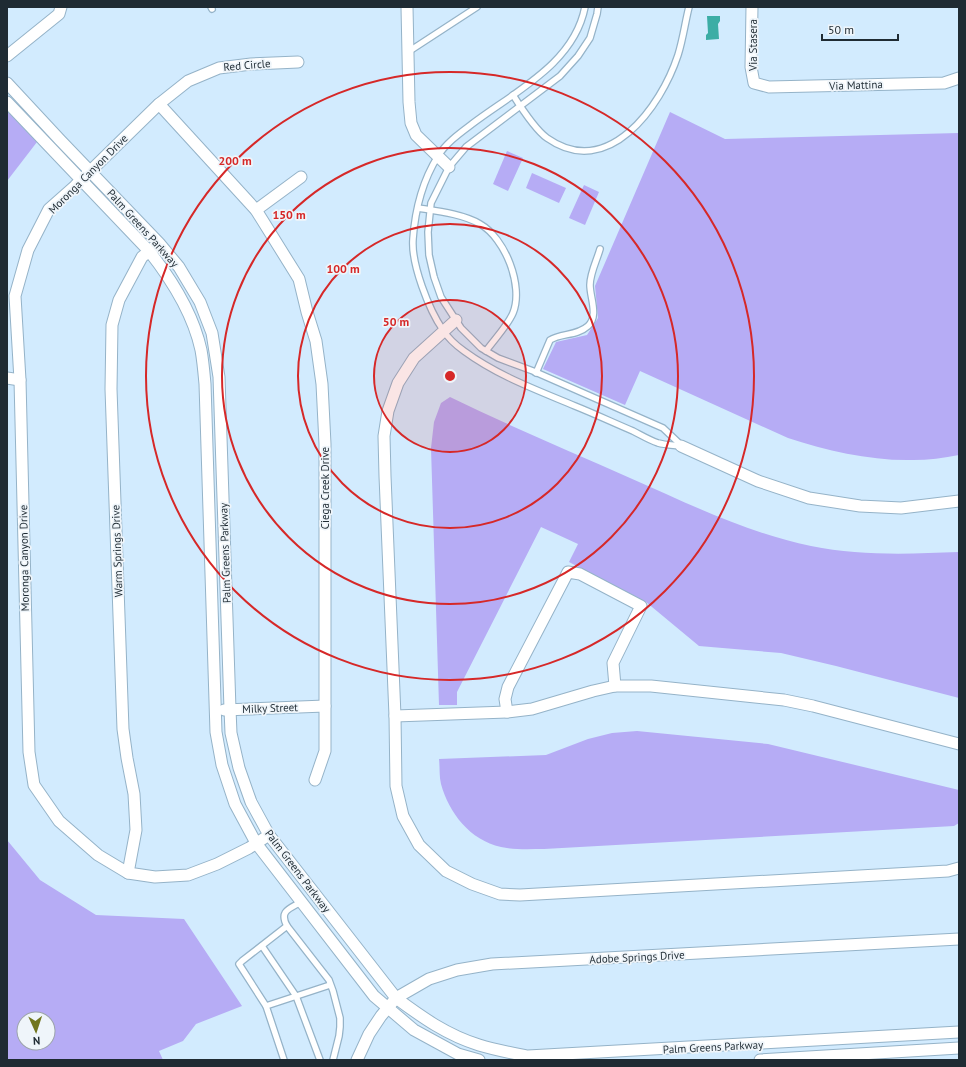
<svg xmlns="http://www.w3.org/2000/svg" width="966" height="1067" viewBox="0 0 966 1067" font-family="'PT Sans',sans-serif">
	<rect width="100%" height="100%" fill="#d2ebfe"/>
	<g fill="#b6acf5" fill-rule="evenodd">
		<polygon points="7,111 37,142 7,181"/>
		<path d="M670,112L725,139L959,133V455C944,458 928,460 913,460C871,461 828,451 788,438L640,371L625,405L543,369L556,342L587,335L598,318L595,286Z"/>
		<polygon points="507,151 523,158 508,191 493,184"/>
		<polygon points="532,173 566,188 559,203 526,188"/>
		<polygon points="584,185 599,192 585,225 569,218"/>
		<path d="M450,397C509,426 570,451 630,478C689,504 748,533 811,546C860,556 909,554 959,552V698L836,666L781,653L699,646L646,602L569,562L578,544L541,527L457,692V705H439L431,448L434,422L441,403Z"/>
		<path d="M637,731L768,744L959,790V823L954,826L544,849C530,849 515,850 501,847C470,840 449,813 441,784C439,776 440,767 439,759L546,755L588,739L612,733Z"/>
		<path d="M7,840L40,880L96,915L184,919L242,1006L196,1024L183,1041L159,1051L163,1060H7ZM24,1019H48V1043H24Z"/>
	</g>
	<polygon fill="#3cada5" points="707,16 720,16 720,21 718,24 719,39 706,40 706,35 708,33"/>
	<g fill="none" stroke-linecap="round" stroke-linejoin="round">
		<g stroke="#95b3c8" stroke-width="8">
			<g id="lane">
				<polyline points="211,7 212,9"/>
				<path d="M585,7C574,64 514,92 472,124C460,133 446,143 438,156C423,180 415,211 413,239C411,264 429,310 443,330C448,338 457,346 464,351C498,376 537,390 575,406C595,414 614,423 633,431C641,435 649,440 658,443C665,445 673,445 681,446"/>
				<polyline points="598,7 597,14 590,38 578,56 560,76 466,147 449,167 431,203 428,232 429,255 434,277 441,297 461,328 481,348 498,358 533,371 663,428 681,445"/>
				<polyline points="408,52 477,7"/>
				<path d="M513,95C520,106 537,131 547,138C608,181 661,107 678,55C683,39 685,23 689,7"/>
				<path d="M418,208C437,211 463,214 480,224C505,238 524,286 513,313C508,325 494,340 486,351"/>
				<path d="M536,373L550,340C561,333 577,336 588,326C599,316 590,298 590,285C590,273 597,260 600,249"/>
				<path d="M301,902C289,909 279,911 287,926L329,980L333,991L340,1018V1027L339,1036L333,1060"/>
				<polyline points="262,946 296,996 320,1060"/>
				<polyline points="266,1006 330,985"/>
				<polyline points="284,1060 266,1006 239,964 242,961 287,926"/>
			</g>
		</g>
		<g stroke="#95b3c8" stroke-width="13">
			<g id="street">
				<polyline points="407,7 409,102 411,123 416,135 449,167"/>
				<polyline points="752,7 751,67 754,83 769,87 944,83 959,78"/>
				<polyline points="7,56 59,14 61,7"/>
				<path d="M7,83L60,140L159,243L179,267L200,302L212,333L219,377L230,709L231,733L239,768L251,802L269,835L396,998C423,1018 447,1035 479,1045C495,1050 512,1053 528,1056L959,1032"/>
				<path d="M7,102L149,251C172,280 193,313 201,350C203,361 204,373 205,384L216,732L222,765L235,804L256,843L374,996L414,1030L458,1054L479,1060"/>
				<polyline points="159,104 256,210 299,279 307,312 316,341 322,384 325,444 325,751 315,780"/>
				<polyline points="256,210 301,177"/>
				<polyline points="456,320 414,358 398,383 388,411 384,436 385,476 395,716 396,786 403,816 419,845 446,871 472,884 500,894 520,895 948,871 959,868"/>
				<polyline points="7,378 20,380"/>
				<polyline points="681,446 758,481 809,498 860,506 901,508 959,501"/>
				<polyline points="224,710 325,706"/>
				<polyline points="507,712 505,699 508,687 568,572 580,574 641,606 613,663 615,686"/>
				<polyline points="395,716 507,712 532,709 593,691 615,686 651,686 784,700 813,706 959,744"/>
				<polyline points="269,835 249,848 217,864 188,875 155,877 128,873 98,855 59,821 34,785 29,752 20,380 15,296 28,250 49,209 75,186 159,104 188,81 219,68 251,64 298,62"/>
				<polyline points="128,873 136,830 134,794 127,758 123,729 111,389 112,325 119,300 142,257 154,247"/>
				<polyline points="357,1060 369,1034 381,1016 396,998 429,979 457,970 492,964 959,939"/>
				<polyline points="760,1060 959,1048"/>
			</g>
		</g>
		<use href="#lane" stroke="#fff" stroke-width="5.5"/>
		<use href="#street" stroke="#fff" stroke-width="11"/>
	</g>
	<circle cx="450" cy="376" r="76" fill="#d62828" fill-opacity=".12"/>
	<g fill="none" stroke="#d62828" stroke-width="2">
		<circle cx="450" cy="376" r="76"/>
		<circle cx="450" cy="376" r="152"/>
		<circle cx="450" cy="376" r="228"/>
		<circle cx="450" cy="376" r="304"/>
	</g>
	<g text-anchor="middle" stroke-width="3.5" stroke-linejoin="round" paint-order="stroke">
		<g font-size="11" fill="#1f2b33" stroke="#eff5fa">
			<text transform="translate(753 45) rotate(-90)" y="4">Via Stasera</text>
			<text transform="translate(247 65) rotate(-5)" y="4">Red Circle</text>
			<text transform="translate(856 85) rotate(-2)" y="4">Via Mattina</text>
			<text transform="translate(88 174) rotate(-45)" y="4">Moronga Canyon Drive</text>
			<text transform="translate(143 228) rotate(48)" y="4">Palm Greens Parkway</text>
			<text transform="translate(325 488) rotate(-90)" y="4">Ciega Creek Drive</text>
			<text transform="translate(117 551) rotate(-92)" y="4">Warm Springs Drive</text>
			<text transform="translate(225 553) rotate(-92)" y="4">Palm Greens Parkway</text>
			<text transform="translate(24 558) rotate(-91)" y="4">Moronga Canyon Drive</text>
			<text transform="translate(270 708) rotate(-2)" y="4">Milky Street</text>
			<text transform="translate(298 871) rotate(53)" y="4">Palm Greens Parkway</text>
			<text transform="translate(637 957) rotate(-3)" y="4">Adobe Springs Drive</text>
			<text transform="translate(713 1047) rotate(-3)" y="4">Palm Greens Parkway</text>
		</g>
	</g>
	<circle cx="450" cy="376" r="6" fill="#d62828" stroke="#eff5fa" stroke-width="2"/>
	<g font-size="12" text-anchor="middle" font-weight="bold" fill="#d62828" stroke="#eff5fa" stroke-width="3.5" stroke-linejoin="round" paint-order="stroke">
		<text x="235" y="165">200 m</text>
		<text x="289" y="219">150 m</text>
		<text x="343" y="273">100 m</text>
		<text x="396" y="326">50 m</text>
	</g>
	<rect width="966" height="1067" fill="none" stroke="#1f2b33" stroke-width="16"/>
	<g transform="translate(36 1031) rotate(177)"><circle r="19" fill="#eff5fa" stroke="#9ca4aa"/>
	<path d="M0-3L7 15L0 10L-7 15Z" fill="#71761e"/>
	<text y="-6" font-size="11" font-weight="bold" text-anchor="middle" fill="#1f2b33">N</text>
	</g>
	<path d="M822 34v6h76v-6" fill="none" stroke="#1f2b33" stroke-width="2"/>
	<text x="828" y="34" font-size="12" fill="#1f2b33" stroke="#eff5fa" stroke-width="3" paint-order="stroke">50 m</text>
</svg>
